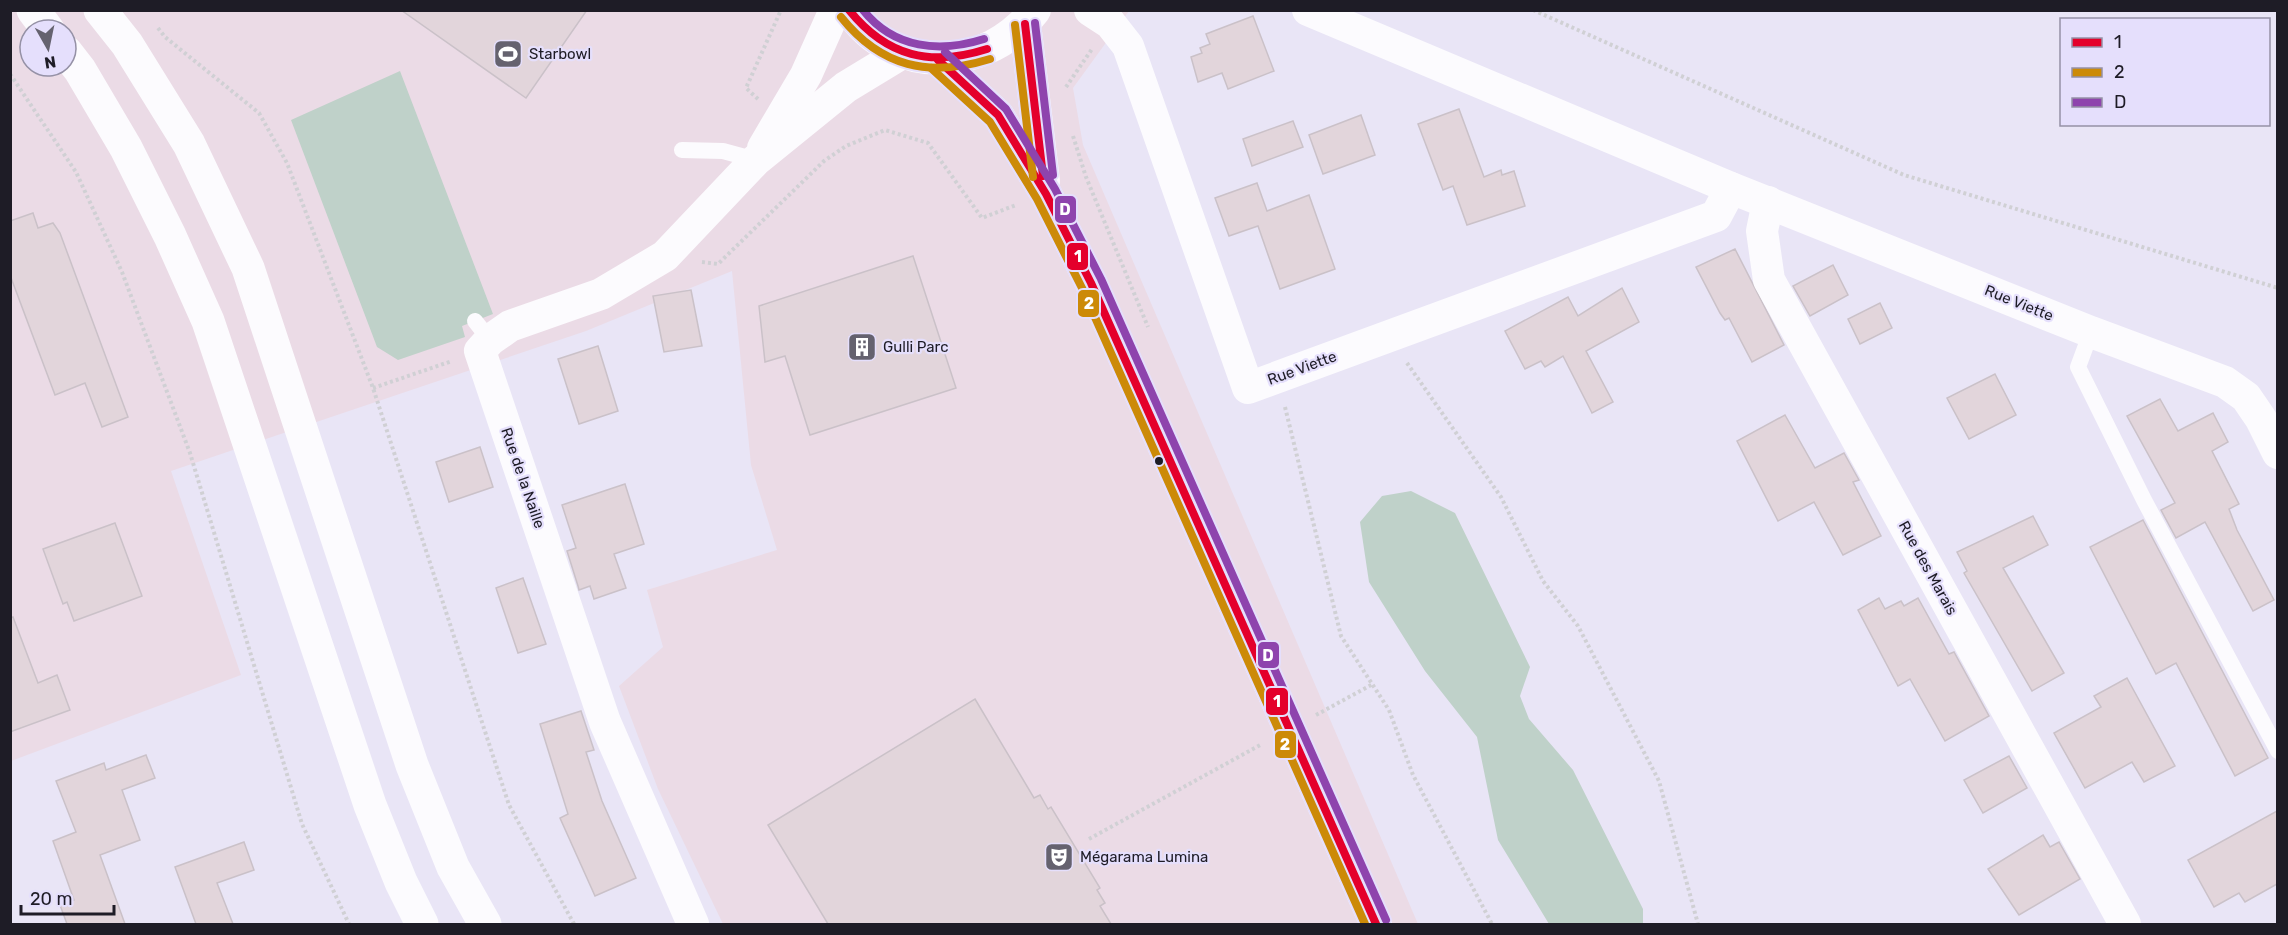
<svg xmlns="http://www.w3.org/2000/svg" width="2288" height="935" viewBox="0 0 2288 935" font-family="Rubik,sans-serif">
	<rect width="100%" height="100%" fill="#e9e5f6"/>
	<path fill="#ebdbe6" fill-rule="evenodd" d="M11,11H1129L1073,88L1083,145L1418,924H723L658,789L619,686L663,647L647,590L777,550L751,465L732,271L586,331L171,471L241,675L11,761ZM30,30H66V66H30Z"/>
	<g fill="#bfd1c9">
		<polygon points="400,71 493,314 462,326 465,337 398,360 377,347 291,120"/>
		<polygon points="1411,491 1455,513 1530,667 1520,696 1529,719 1573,770 1643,909 1643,924 1549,924 1498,840 1477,737 1425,671 1369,582 1360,522 1382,496"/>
	</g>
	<g fill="#e2d5db" stroke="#cac1c8" stroke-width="1.5">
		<polygon points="401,10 587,10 526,98"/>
		<polygon points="1253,16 1274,71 1228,89 1222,73 1198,82 1191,57 1202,53 1200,48 1210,44 1206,34"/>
		<polygon points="1459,109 1484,177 1501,170 1502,175 1514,171 1525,206 1467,225 1453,186 1443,190 1418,124"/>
		<polygon points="1361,115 1375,155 1323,174 1309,135"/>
		<polygon points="1293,121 1303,147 1252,166 1243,139"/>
		<polygon points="1257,183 1267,211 1309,195 1335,269 1280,289 1258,226 1229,236 1215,198"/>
		<polygon points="33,213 38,228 53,223 60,233 128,417 102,427 85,383 55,395 10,275 10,221"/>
		<polygon points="1735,249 1784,345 1752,362 1729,318 1725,320 1720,313 1696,267"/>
		<polygon points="913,256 956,388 810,435 785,356 765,362 759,306"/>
		<polygon points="1833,265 1848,295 1810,316 1793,286"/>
		<polygon points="1622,288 1639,322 1586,351 1613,402 1592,413 1563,356 1545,367 1541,361 1525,369 1505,331 1568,297 1578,316"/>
		<polygon points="691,290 702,346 664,352 653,296"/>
		<polygon points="1880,303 1892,328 1860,344 1848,319"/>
		<polygon points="598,346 618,411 579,424 558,359"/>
		<polygon points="1995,374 2016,415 1969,439 1947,398"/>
		<polygon points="2160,399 2178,431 2213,413 2228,442 2212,451 2239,504 2229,509 2237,530 2274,600 2253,611 2205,522 2176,538 2161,510 2175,503 2127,416"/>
		<polygon points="1785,415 1815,468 1844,453 1859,480 1853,482 1881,536 1843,555 1814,502 1778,521 1737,441"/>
		<polygon points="480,447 493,487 449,502 436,462"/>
		<polygon points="625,484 644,544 614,554 626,588 594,599 590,586 579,590 578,586 567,551 576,548 562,505"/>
		<polygon points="2033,516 2048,545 2003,568 2064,673 2032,691 1964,573 1967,571 1957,552"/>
		<polygon points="2143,520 2268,758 2235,776 2176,663 2156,674 2090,547"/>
		<polygon points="115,523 142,596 74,621 67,602 63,604 43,549"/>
		<polygon points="523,578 546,644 518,653 496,588"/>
		<polygon points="1879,598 1885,609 1901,601 1904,606 1918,598 1949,654 1954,652 1989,716 1945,741 1910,679 1898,686 1858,610"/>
		<polygon points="13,617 38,683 57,675 70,710 10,732 10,618"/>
		<polygon points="2127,678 2175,766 2144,782 2132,762 2085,788 2054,733 2101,707 2094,696"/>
		<polygon points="975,699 1034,798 1040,795 1048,809 1051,807 1100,888 1097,890 1105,903 1100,906 1111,924 828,924 768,825"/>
		<polygon points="581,711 594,750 586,752 602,801 636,878 595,896 560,818 568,814 540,724"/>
		<polygon points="146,755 155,778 122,790 140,840 100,855 125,924 67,924 60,905 74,900 53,841 76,832 56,781 104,763 106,770"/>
		<polygon points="2009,756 2027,788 1983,813 1964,780"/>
		<polygon points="2277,811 2277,884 2245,902 2239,893 2214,907 2188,860"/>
		<polygon points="2043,835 2050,847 2059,842 2080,879 2019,915 1988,869"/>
		<polygon points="244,842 254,870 217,883 233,924 196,924 175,867"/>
	</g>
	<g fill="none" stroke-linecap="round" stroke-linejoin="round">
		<g stroke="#d0d0d4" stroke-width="4" stroke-dasharray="3 3" stroke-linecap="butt">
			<polyline points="1533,10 1904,175 2278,288"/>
			<polyline points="158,28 165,37 259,113 287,163 373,388 509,805 574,924"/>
			<polyline points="10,74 76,172 122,272 190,453 302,824 349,924"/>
			<polyline points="1066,87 1092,49"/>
			<polyline points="758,99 746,88 781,10"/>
			<polyline points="1073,136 1086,177 1148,327"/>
			<polyline points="702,262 718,264 824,161 846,146 885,130 928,143 982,218 1016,205"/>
			<polyline points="1407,363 1501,497 1543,581 1578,626 1659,781 1698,924"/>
			<polyline points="373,388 452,361"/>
			<polyline points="1285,407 1341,636 1389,710 1413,775 1492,924"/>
			<polyline points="1316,715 1373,684"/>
			<polyline points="1089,839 1262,744"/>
		</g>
		<g stroke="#fcfbfe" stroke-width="16">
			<polyline points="682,150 723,151 756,160"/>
			<polyline points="475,321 490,340"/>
			<polyline points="2091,332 2078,367 2144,500 2278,751"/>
		</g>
		<g stroke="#fcfbfe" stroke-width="32">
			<path d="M849,10C895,78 988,72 1035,10"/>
			<polyline points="1090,10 1110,23 1128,46 1248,388 1716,216 1731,188"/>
			<polyline points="1308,10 1731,188 2091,332 2225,382 2246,397 2261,419 2278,453"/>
			<polyline points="1025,24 1044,181"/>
			<polyline points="938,60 998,115 1046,194 1091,283 1376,924"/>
			<polyline points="763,148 806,75 835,10"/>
			<polyline points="1768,202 1762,231 1769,280 2125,924"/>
			<polyline points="693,924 605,722 480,351 490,340 510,326 601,294 665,256 756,160 846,87 902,53"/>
		</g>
		<g stroke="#fcfbfe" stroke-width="33">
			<polyline points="33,10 48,30"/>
			<polyline points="100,10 127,44 189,144 248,268 412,765 453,867 485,924"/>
			<polyline points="66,52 80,70 126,148 170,236 208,321 370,805 401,882 422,924"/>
		</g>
		<g stroke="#e5dffc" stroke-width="12">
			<g id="bus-1">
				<path d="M849,10C887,57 931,67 987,49"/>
				<polyline points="1025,24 1043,176"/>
				<polyline points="938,60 998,115 1046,194 1091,283 1376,924"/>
			</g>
		</g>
		<g stroke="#e5dffc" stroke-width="12">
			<g id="bus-2">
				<path d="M841,17C881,67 929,78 990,59"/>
				<polyline points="1015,25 1033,177"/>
				<polyline points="931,68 990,122 1037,199 1082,288 1365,924"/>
			</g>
		</g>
		<g stroke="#e5dffc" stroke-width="12">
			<g id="bus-3">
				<path d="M863,10C894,49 940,53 984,39"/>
				<polyline points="1035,23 1053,175"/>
				<polyline points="945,52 1006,109 1055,189 1101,279 1386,920"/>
			</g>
		</g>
		<use href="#bus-1" stroke="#e4002b" stroke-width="8"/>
		<use href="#bus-2" stroke="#cc8a08" stroke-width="8"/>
		<use href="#bus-3" stroke="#8e44ad" stroke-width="8"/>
	</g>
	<defs>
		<g id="stadium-square" transform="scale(1.5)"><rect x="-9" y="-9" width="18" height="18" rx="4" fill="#65626f" stroke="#e5dffc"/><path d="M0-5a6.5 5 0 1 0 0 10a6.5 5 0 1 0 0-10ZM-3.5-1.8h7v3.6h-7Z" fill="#fff"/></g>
		<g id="building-square" transform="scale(1.5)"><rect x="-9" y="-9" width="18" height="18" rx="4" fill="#65626f" stroke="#e5dffc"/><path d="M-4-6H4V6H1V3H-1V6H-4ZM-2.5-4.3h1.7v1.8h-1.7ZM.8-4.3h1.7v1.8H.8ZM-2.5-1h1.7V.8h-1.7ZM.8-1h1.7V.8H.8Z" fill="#fff"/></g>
		<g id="theatre-square" transform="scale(1.5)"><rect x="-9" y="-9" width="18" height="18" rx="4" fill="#65626f" stroke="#e5dffc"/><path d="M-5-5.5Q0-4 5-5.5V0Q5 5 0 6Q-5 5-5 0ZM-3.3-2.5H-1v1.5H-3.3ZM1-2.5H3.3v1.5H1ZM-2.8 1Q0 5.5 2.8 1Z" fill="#fff"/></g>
	</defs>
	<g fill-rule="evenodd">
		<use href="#stadium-square" x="508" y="54"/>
		<use href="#building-square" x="862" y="347"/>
		<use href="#theatre-square" x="1059" y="857"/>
	</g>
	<circle fill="#1e1c26" stroke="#e5dffc" stroke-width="2" cx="1159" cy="461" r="5"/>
	<g text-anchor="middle" stroke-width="4.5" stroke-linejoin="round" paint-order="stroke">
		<g font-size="15" fill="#1e1c26" stroke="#e5dffc" text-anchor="start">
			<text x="529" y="59">Starbowl</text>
			<text x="883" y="352">Gulli Parc</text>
			<text x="1080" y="862">Mégarama Lumina</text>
		</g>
		<g font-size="15" fill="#1e1c26" stroke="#e5dffc">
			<text transform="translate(2019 303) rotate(22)" y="5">Rue Viette</text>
			<text transform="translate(1302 368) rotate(-20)" y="5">Rue Viette</text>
			<text transform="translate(523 478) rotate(71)" y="5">Rue de la Naille</text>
			<text transform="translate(1928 568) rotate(61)" y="5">Rue des Marais</text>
		</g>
	</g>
	<g stroke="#e5dffc" stroke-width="2">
		<rect x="1054" y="195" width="23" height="29" rx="6" fill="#8e44ad"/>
		<rect x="1066" y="242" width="23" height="29" rx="6" fill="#e4002b"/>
		<rect x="1077" y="289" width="23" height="29" rx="6" fill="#cc8a08"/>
		<rect x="1257" y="641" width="23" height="28" rx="6" fill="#8e44ad"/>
		<rect x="1265" y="687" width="24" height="29" rx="6" fill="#e4002b"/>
		<rect x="1274" y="730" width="23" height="29" rx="6" fill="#cc8a08"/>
	</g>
	<g font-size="16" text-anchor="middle" font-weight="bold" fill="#fff">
		<text x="1065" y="215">D</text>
		<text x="1078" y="262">1</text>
		<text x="1089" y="309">2</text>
		<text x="1268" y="661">D</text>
		<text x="1277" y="707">1</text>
		<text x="1285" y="750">2</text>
	</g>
	<rect width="2288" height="935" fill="none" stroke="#1e1c26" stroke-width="24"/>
	<rect x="2060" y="18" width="210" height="108" fill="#e5dffc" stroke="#9591a6" stroke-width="1.5"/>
	<rect x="2072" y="38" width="30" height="9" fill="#e4002b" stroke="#9591a6" stroke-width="1.5"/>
	<text x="2114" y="48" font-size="18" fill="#1e1c26">1</text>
	<rect x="2072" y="68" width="30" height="9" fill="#cc8a08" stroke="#9591a6" stroke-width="1.5"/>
	<text x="2114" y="78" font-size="18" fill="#1e1c26">2</text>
	<rect x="2072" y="98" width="30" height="9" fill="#8e44ad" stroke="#9591a6" stroke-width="1.5"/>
	<text x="2114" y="108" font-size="18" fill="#1e1c26">D</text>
	<g transform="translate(48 48) rotate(171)"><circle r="28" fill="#e5dffc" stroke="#9591a6" stroke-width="1.5"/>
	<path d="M0-4.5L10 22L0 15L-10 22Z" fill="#65626f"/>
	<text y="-9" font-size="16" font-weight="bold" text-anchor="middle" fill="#1e1c26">N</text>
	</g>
	<path d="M21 905v9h93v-9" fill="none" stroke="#1e1c26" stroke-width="3"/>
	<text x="30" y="905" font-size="18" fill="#1e1c26" stroke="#e5dffc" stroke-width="4.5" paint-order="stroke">20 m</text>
</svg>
